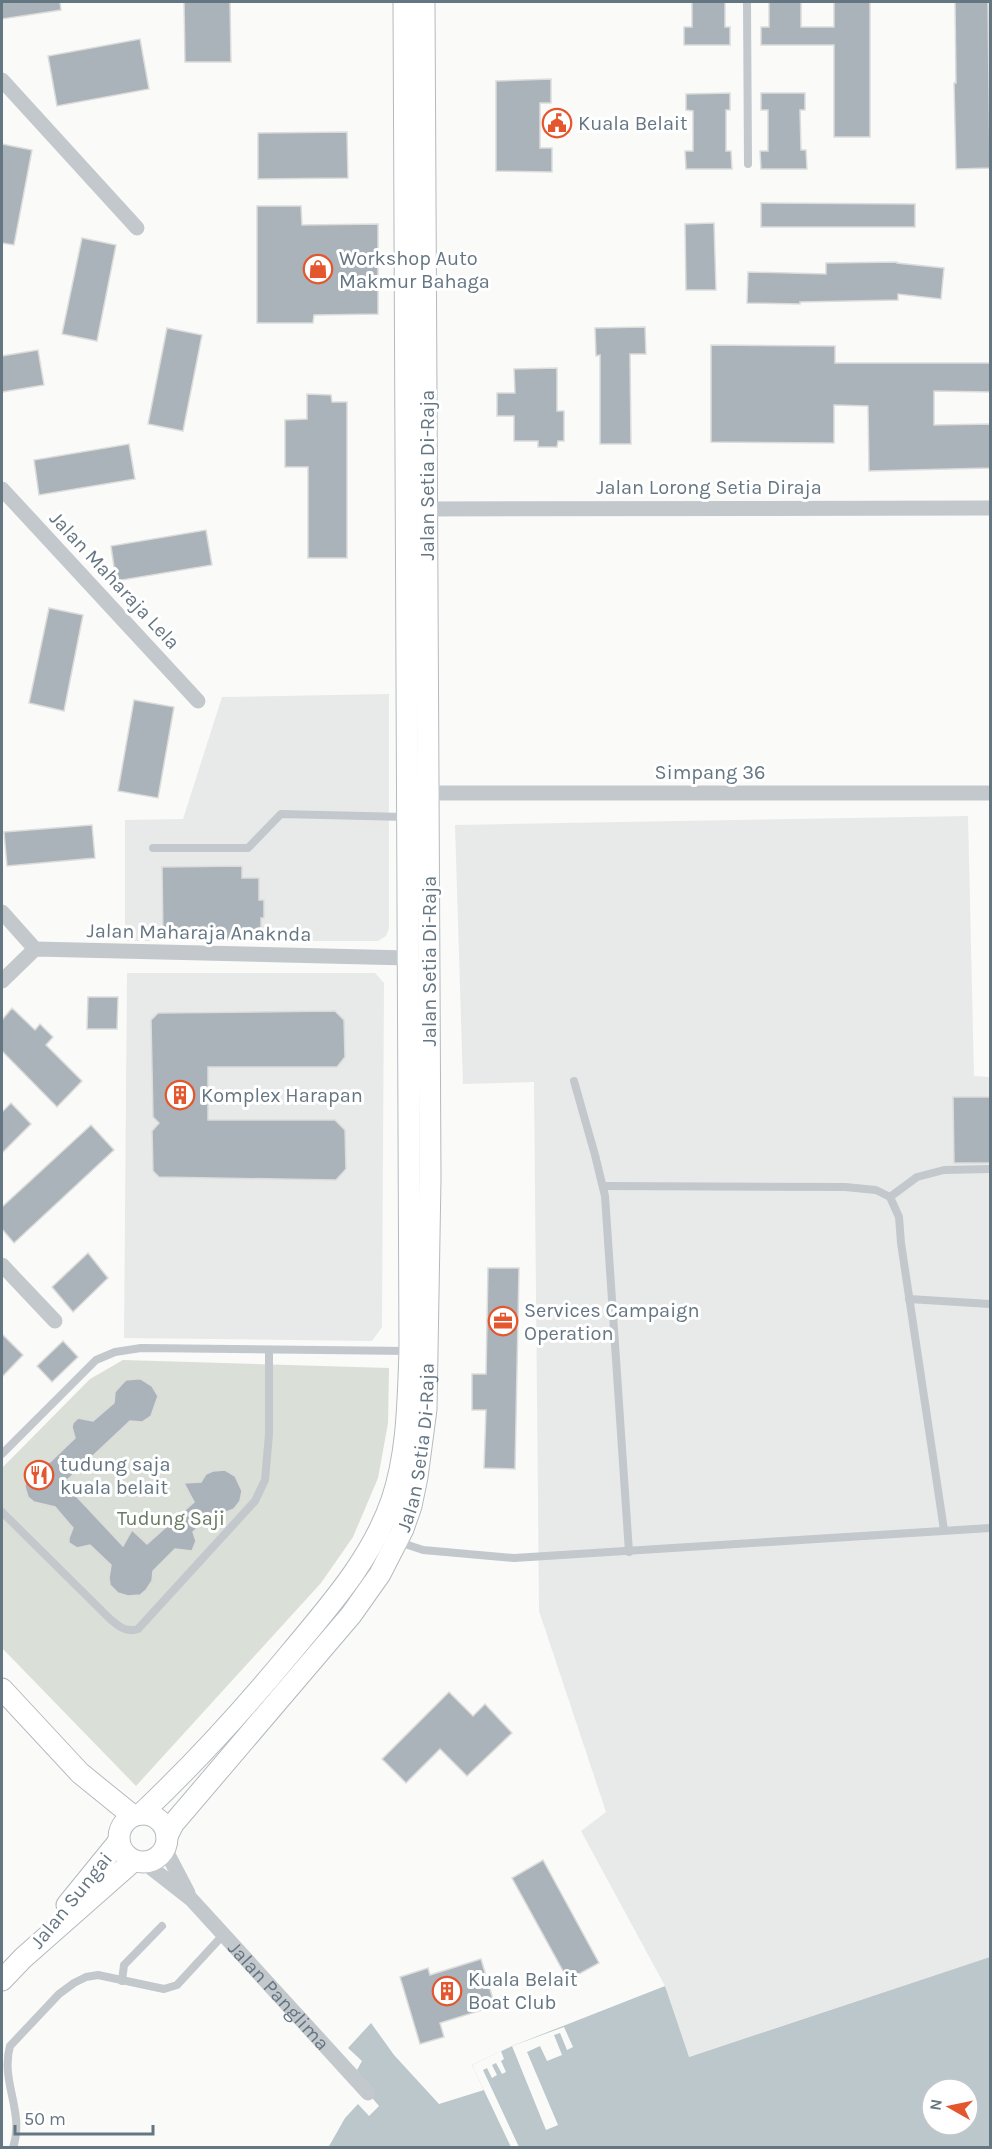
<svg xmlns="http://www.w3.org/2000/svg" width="992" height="2149" viewBox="0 0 992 2149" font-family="Karla,sans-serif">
	<rect width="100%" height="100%" fill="#fafaf8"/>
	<g fill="#e8e9e9">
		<polygon points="389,694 389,928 386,936 378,941 125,941 125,820 183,819 222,697"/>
		<polygon points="968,816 974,1076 990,1077 990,1957 688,2057 665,1986 581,1831 606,1812 539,1611 534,1082 463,1084 455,825"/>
		<polygon points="127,973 375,973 384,983 382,1327 372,1341 124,1338"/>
	</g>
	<polygon fill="#dadfd7" points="123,1360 389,1368 388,1423 378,1478 353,1537 321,1583 136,1786 2,1648 2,1468 90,1379"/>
	<path fill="#bbc7cb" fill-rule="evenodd" d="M990,1957V2147L328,2148L345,2118L358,2104L369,2116L379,2106L368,2093L357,2070L362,2061L348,2048L371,2023L394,2055L439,2104L484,2090L472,2065L512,2046L665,1986L689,2057ZM932,2089H968V2125H932Z"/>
	<g fill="#fafaf8">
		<polygon points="564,2027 573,2047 567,2050 560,2033 554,2035 562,2055 547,2061 540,2046 527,2052 558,2125 546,2130 512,2046"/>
		<polygon points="501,2051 504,2059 501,2061 506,2072 502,2074 496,2063 492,2065 497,2075 492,2078 487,2068 483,2070 519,2147 511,2147 472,2065"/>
	</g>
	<g fill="#aab3b9" stroke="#dcdcda" stroke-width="1.5">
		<polygon points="2,2 60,2 61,10 2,19"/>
		<polygon points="184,2 230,2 231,62 185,62"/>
		<polygon points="692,2 725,2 725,27 730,27 730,45 684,45 684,27 692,27"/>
		<polygon points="769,2 801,2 801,27 834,27 834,2 870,2 870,137 834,137 834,45 761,45 761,27 769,27"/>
		<polygon points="955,2 988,2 990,168 956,169 954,83 956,83"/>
		<polygon points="140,39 149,89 57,106 48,56"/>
		<polygon points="551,79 551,103 540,103 540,148 552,148 552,172 496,171 496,81"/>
		<polygon points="730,93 730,110 726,110 726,151 731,151 732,169 686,169 685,151 693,151 693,111 686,110 686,94"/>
		<polygon points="761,93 805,93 805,110 800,110 801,150 806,150 807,169 761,169 760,151 768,151 768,110 761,110"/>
		<polygon points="347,132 348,178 258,179 258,133"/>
		<polygon points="2,144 32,150 14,245 2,243"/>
		<polygon points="761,203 915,204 915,227 761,227"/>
		<polygon points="257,206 301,206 302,225 378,224 378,314 314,315 313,323 257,323"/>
		<polygon points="714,223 716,290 686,290 685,224"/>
		<polygon points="82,238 116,245 97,341 62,334"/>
		<polygon points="897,262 897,263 944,268 941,299 898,294 898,300 800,302 800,304 747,303 748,272 826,274 826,263"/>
		<polygon points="645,327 646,354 630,354 631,444 600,444 600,355 596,356 595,328"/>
		<polygon points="167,328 202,335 183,431 148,424"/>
		<polygon points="711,345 835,346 835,363 990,363 990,392 934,391 934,425 990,424 990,468 869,471 868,406 834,405 834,443 711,442"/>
		<polygon points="38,350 44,385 2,392 2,356"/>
		<polygon points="557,368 557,411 564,411 564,441 558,441 557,447 538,447 538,441 514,441 514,416 497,416 497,393 515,393 514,369"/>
		<polygon points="307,394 331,395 332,402 347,402 347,558 308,558 308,467 285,467 285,420 307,419"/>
		<polygon points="129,444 135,479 39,495 34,460"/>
		<polygon points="206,530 212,565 116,581 111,546"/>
		<polygon points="49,608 83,615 64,711 29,703"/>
		<polygon points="134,700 174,707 158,798 118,791"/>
		<polygon points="92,825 95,858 7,866 4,832"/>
		<polygon points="242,866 242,878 259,878 259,900 264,900 264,918 261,918 261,939 163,940 162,867"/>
		<polygon points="88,997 118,997 117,1029 87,1029"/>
		<polygon points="12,1008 35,1030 40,1024 53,1037 46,1045 82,1081 57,1107 2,1051 2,1020"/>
		<polygon points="335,1011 344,1020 345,1057 337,1067 208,1067 208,1120 335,1120 345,1130 346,1169 336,1180 159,1177 153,1171 152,1131 159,1123 153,1117 151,1020 158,1013"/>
		<polygon points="953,1097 990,1097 990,1163 954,1163"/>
		<polygon points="11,1103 31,1124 2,1153 2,1112"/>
		<polygon points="91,1125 114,1150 14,1243 2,1229 2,1207"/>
		<polygon points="88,1253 108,1278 73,1312 52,1287"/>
		<polygon points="488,1268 519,1268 515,1469 484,1468 486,1410 472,1410 472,1374 486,1374"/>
		<polygon points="2,1334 23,1355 2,1377"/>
		<polygon points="63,1341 78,1357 52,1382 37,1366"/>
		<polygon points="136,1379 141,1379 152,1386 158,1396 151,1416 142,1422 130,1421 64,1483 123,1546 132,1530 147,1544 194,1502 184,1483 201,1482 206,1474 213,1471 225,1470 235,1476 242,1491 240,1501 234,1509 224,1513 213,1512 193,1532 196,1541 192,1551 175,1549 153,1571 152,1581 146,1590 140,1595 128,1596 118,1593 110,1585 109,1578 111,1565 90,1545 77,1548 69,1543 69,1538 73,1528 55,1507 34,1502 28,1497 25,1487 26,1475 29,1470 39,1463 50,1462 75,1438 72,1427 73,1423 78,1418 93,1421 114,1403 115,1392 122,1384 126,1380"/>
		<polygon points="449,1692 473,1716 485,1704 512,1733 467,1776 440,1749 406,1783 382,1759"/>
		<polygon points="543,1860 599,1963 568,1980 512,1878"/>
		<polygon points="481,1959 495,2006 440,2023 444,2037 420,2044 400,1977 428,1968 430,1975"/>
	</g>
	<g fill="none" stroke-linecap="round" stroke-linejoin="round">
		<g stroke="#b3babf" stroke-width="23">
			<g id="secondary">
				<polyline points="2,1689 80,1773 133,1816"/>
				<path d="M141,1814C195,1763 245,1708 292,1651C331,1604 372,1558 392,1500C408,1452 408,1401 410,1351L404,2"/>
				<circle cx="143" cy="1838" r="24"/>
				<path id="s2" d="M167,1836L173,1824L351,1615L380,1574L403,1529L411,1506L417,1477L426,1409L430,1179L424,2"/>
				<polyline points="67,1905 119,1841"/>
				<polyline points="2,1980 23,1958 133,1861"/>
			</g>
		</g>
		<g stroke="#c3c8cc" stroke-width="8">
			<polyline points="747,2 748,164"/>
			<polyline points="153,848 248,848 281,814 406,817"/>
			<polyline points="574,1081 595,1155 605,1196 629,1552"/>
			<polyline points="603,1186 845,1187 876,1190 890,1197 899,1217 901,1243 944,1530"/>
			<polyline points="890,1197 917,1177 944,1170 990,1169"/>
			<polyline points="909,1299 990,1304"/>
			<polyline points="2,1454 96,1360 115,1352 141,1348 408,1351"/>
			<path d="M2,1512L109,1618C118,1626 126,1633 138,1629L255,1501L265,1480L269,1434V1350"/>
			<polyline points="399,1542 423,1550 514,1558 990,1528"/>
			<polyline points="122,1981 124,1965 162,1926"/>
			<path d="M13,2148C25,2111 0,2082 10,2046L59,1994L74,1983L86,1977L98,1975L164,1989L177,1985L224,1934"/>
		</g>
		<g stroke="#c3c8cc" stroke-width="15">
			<polyline points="2,80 137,228"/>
			<polyline points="2,489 198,701"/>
			<polyline points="427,509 990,508"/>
			<polyline points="429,793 990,793"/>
			<polyline points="2,912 35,949"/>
			<polyline points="2,981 35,949 408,958"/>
			<polyline points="2,1265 55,1321"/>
			<polyline points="165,1849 188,1893"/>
			<path id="s1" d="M145,1863L191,1899L368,2093"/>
		</g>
		<use href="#secondary" stroke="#fff" stroke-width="21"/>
	</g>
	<defs>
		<g id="civic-ring" transform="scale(1.5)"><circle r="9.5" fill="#fff" stroke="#e4572e" stroke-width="1.5"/><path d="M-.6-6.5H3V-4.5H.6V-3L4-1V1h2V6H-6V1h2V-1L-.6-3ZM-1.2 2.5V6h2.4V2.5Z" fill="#e4572e"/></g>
		<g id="shop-ring" transform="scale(1.5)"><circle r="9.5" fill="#fff" stroke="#e4572e" stroke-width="1.5"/><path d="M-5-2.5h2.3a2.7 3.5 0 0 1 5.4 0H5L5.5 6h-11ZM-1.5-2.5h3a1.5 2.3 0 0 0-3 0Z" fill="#e4572e"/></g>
		<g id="building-ring" transform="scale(1.5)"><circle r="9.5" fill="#fff" stroke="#e4572e" stroke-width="1.5"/><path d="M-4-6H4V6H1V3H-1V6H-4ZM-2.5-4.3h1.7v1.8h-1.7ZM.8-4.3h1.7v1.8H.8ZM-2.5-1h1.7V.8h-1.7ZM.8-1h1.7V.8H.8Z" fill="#e4572e"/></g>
		<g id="office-ring" transform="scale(1.5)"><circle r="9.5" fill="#fff" stroke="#e4572e" stroke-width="1.5"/><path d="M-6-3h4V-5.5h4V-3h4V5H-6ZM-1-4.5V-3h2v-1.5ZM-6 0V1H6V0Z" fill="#e4572e"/></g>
		<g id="restaurant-ring" transform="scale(1.5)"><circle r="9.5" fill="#fff" stroke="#e4572e" stroke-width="1.5"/><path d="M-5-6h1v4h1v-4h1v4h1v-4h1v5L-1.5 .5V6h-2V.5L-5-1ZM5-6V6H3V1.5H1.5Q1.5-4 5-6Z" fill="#e4572e"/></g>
	</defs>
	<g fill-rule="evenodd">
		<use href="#civic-ring" x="557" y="123"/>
		<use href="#shop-ring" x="318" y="269"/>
		<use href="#building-ring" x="180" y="1095"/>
		<use href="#office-ring" x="503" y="1321"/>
		<use href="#restaurant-ring" x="39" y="1475"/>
		<use href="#building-ring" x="447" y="1991"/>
	</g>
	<g text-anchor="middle" stroke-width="6" stroke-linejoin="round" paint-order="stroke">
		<g font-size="20" fill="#657683" stroke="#fff" text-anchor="start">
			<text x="578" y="130">Kuala Belait</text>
			<text x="339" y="265">Workshop Auto<tspan x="339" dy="23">Makmur Bahaga</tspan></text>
			<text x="201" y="1102">Komplex Harapan</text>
			<text x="524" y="1317">Services Campaign<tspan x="524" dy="23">Operation</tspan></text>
			<text x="60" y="1471">tudung saja<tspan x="60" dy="23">kuala belait</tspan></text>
			<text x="468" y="1986">Kuala Belait<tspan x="468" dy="23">Boat Club</tspan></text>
		</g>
		<g font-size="20" fill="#657683" stroke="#fff">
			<text transform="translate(427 475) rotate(-90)" y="7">Jalan Setia Di-Raja</text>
			<text x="709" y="494">Jalan Lorong Setia Diraja</text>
			<text transform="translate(115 580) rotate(47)" y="7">Jalan Maharaja Lela</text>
			<text x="710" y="779">Simpang 36</text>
			<text transform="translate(199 932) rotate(1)" y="7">Jalan Maharaja Anaknda</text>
			<text transform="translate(429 961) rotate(-90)" y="7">Jalan Setia Di-Raja</text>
			<text dy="7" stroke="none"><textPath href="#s2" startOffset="472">Jalan Setia Di-Raja</textPath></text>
			<text transform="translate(71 1900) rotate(-51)" y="7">Jalan Sungai</text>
			<text dy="7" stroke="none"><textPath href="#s1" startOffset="189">Jalan Panglima</textPath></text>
		</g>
		<g font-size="20" fill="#687a64" stroke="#fff">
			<text x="171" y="1525">Tudung Saji</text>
		</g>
	</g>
	<rect width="992" height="2149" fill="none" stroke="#657683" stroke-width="6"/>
	<g transform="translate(950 2107) rotate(279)"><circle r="28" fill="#ffffff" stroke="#c1c8cd" stroke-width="1.5"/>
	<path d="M0-4.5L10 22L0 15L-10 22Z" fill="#e4572e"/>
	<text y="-9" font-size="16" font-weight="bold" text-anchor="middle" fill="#657683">N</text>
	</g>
	<path d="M15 2125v9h138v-9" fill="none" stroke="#657683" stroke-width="3"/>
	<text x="24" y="2125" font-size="18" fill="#657683" stroke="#ffffff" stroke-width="4.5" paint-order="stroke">50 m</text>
</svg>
